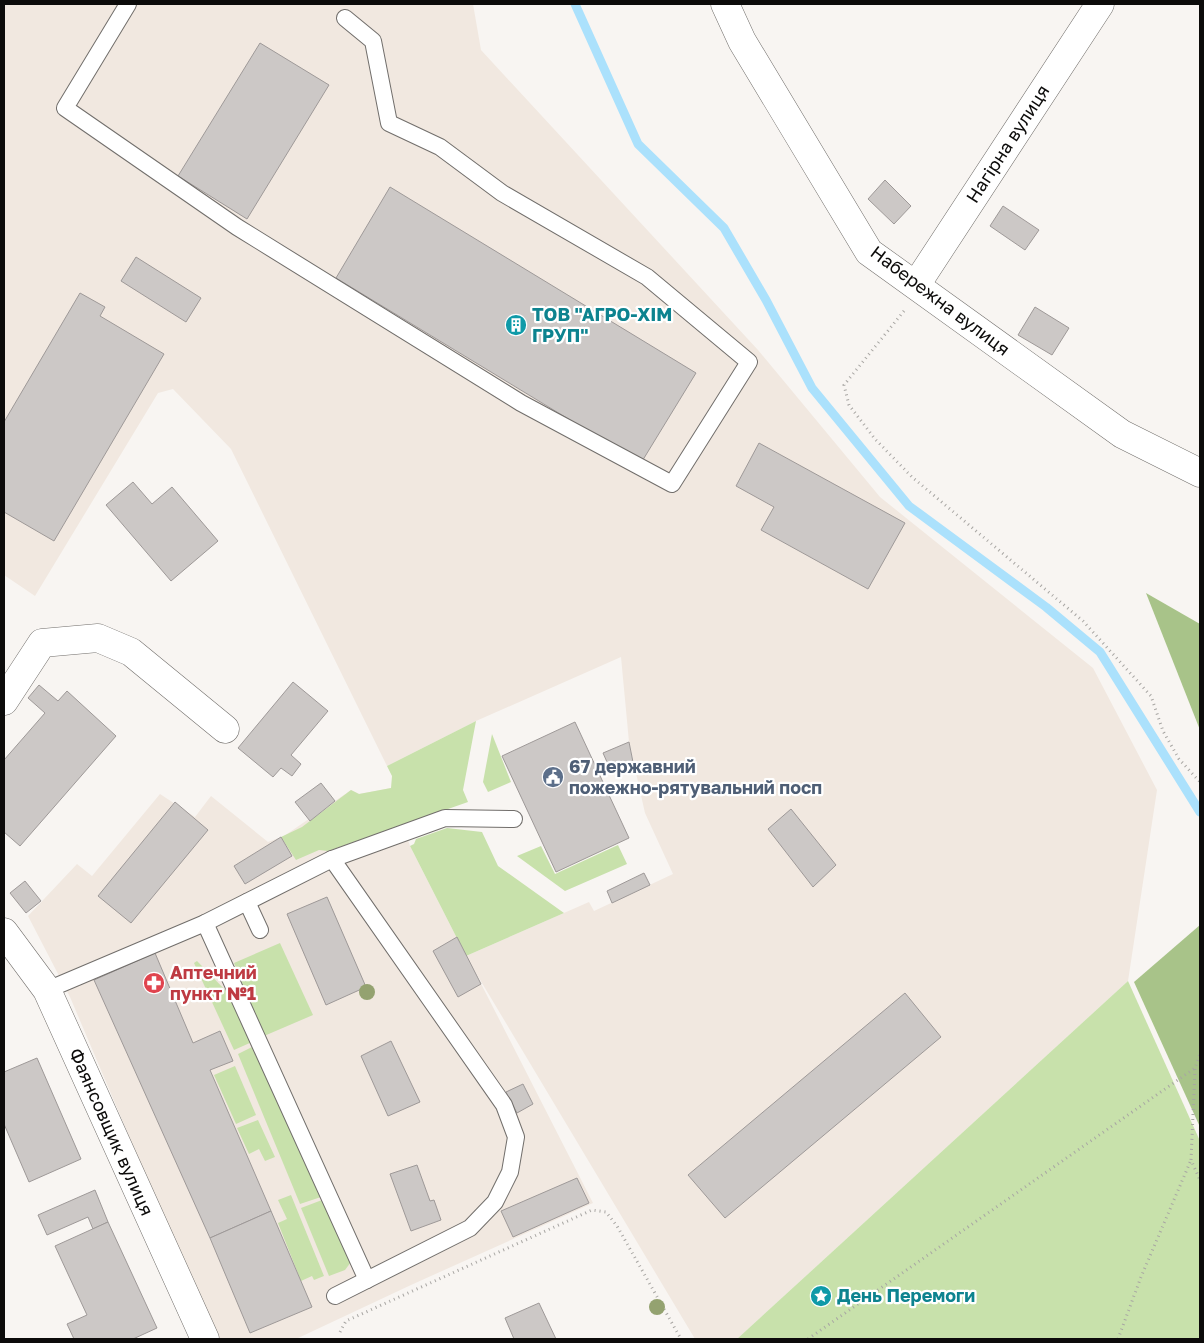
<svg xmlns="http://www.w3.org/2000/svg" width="1204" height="1343" viewBox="0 0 1204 1343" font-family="'Golos Text',sans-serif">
	<rect width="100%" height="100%" fill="#f8f5f2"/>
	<polygon fill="#f1e8e0" points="4,4 473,4 481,50 758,350 880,497 1093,668 1157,790 1128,981 737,1339 695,1339 473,968 593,1203 411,1285 296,1339 215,1339 70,997 28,916 77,864 92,876 160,794 195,817 211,796 268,842 284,836 351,790 359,794 391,788 410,846 466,956 589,902 594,911 673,874 645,813 629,742 621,657 476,721 387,766 231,449 173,389 158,393 35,596 4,575"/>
	<g fill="#c8e1ab">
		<polygon points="476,721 463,790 468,802 328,851 319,850 296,860 281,837 302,827 351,790 359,794 391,788 392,776 387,766"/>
		<polygon points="492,734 511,782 488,792 483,782"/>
		<polygon points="447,828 482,832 498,866 564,913 466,956 410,846 414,844 416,839"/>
		<polygon points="618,845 627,864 565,891 517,856 541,846 555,874"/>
		<polygon points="280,943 313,1015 264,1036 234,963"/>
		<polygon points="197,961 228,993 252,1042 234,1050 194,963"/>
		<polygon points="1128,981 1200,1141 1200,1339 737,1339"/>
		<polygon points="254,1046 321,1197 300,1204 238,1054"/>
		<polygon points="235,1066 256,1115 236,1124 214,1075"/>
		<polygon points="258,1120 275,1157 265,1161 259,1149 249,1154 237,1128"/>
		<polygon points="291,1195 324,1276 314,1280 312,1276 301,1281 278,1223 287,1219 278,1200"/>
		<polygon points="322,1200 351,1262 345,1270 329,1276 301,1208"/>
	</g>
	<g fill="#a8c389">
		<polygon points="1146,593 1200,624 1200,730"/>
		<polygon points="1200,925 1200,1127 1134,982"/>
	</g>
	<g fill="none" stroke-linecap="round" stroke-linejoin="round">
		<polyline stroke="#abe1fc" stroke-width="9" points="575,4 638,144 724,228 766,300 812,388 909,506 1046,607 1100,652 1200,812"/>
	</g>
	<g fill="#ccc8c6" stroke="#9e9998">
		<polygon points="260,43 329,85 247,219 178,176"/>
		<polygon points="885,180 911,206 894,224 868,199"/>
		<polygon points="390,187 696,373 641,463 336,278"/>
		<polygon points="1003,206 1039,230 1025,250 990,226"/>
		<polygon points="136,257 201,298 186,322 121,281"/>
		<polygon points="80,293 105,307 100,316 164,354 54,541 4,512 4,422"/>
		<polygon points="1035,307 1069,328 1052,355 1018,335"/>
		<polygon points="759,443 905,523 868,589 761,530 774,507 736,486"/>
		<polygon points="133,482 152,504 172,487 218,541 171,581 106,505"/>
		<polygon points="293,682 328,711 291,755 301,764 292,776 281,768 273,777 238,748"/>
		<polygon points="39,685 58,701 67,691 116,736 20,846 4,832 4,760 45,713 28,698"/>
		<polygon points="575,722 629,838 556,872 502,756"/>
		<polygon points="629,742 633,762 611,771 603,753"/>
		<polygon points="321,783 335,801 310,821 295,802"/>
		<polygon points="175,802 208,830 131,923 98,896"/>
		<polygon points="791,809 836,865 813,887 768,829"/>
		<polygon points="281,837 292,856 245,884 234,866"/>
		<polygon points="644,873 650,885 612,903 607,891"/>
		<polygon points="25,881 41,901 26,913 10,893"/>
		<polygon points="327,897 366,987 326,1005 287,914"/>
		<polygon points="457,937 481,984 458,997 433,951"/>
		<polygon points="155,953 193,1043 220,1031 233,1061 210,1070 271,1211 210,1238 94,980"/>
		<polygon points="905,993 941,1037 725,1218 688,1175"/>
		<polygon points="391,1041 420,1102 388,1116 361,1056"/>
		<polygon points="37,1058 81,1159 29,1182 4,1124 4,1072"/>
		<polygon points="523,1084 533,1104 517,1113 506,1092"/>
		<polygon points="417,1165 430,1201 434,1200 441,1220 411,1231 390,1174"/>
		<polygon points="577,1178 589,1203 513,1237 501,1211"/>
		<polygon points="95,1190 108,1222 93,1229 88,1217 47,1235 38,1215"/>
		<polygon points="271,1211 312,1307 250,1333 210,1238"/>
		<polygon points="108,1222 157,1328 133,1339 74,1339 67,1324 87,1315 55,1246"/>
		<polygon points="539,1303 556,1339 514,1339 505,1318"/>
	</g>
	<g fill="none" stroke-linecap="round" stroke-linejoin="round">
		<g stroke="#716e6b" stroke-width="18">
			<g id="service">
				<polyline points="128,4 65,108 237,227 521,403 672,484 749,362 647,277 502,193 440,147 389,123 373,41 345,18"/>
				<polyline points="332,859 504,1105 516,1137 510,1172 495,1202 470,1228 335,1296"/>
				<polyline points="247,902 260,930"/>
				<polyline points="205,923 367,1280"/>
				<polyline points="47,990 205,923 332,859 445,818 514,819"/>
			</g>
		</g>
		<g stroke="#716e6b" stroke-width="29">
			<g id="minor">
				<polyline points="725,4 742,41 869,252 1122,434 1200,473"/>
				<polyline points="916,285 1100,4"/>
				<polyline points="4,701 42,643 98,638 131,652 225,729"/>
				<polyline points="4,932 47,990 205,1339"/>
			</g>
		</g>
		<g stroke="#a8a6a3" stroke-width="3" stroke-dasharray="1 4" stroke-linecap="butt">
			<polyline points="904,311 844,385 849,405 875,439 912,477 1083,621 1151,696 1163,731 1179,759 1200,782"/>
			<polyline points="1195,1069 1191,1160 1200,1180"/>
			<polyline points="340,1332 346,1321 592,1210 606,1212 617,1226 681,1339"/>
			<polyline points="808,1339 1195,1068 1200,1054"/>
			<polyline points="1118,1339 1141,1277 1191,1160"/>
		</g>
		<use href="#service" stroke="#fff" stroke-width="16"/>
		<use href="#minor" stroke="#fff" stroke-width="28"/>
	</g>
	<g fill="#94a270">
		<circle cx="367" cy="992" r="8"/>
		<circle cx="657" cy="1307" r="8"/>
	</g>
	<defs>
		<g id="building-disc" transform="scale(1.125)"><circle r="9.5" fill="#0f9aa8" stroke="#fff"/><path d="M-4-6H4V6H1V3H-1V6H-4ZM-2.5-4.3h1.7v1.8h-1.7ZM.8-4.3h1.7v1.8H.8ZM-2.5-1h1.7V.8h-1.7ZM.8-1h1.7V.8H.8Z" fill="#fff"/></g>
		<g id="civic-disc" transform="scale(1.125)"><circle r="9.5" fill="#5c6f8a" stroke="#fff"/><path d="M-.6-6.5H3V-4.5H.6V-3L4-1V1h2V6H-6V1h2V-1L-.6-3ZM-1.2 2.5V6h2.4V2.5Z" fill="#fff"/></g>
		<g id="pharmacy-disc" transform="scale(1.125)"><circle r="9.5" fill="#e0444e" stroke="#fff"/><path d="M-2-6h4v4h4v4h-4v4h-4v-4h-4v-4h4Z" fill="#fff"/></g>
		<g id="sight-disc" transform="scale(1.125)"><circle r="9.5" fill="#0f9aa8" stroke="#fff"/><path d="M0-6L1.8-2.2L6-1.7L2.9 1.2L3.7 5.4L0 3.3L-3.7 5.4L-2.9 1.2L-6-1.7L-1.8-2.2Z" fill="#fff"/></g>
	</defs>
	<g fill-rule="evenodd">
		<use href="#building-disc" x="516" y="325"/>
		<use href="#civic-disc" x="553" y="777"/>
		<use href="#pharmacy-disc" x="154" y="983"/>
		<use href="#sight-disc" x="821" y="1296"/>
	</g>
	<g text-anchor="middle" stroke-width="4.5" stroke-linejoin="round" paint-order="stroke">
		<g font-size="18" fill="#0c0b0a" stroke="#fff">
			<text transform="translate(1008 144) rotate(-57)" y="6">Нагірна вулиця</text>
			<text transform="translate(940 301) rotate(37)" y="6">Набережна вулиця</text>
			<text transform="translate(111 1132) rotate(66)" y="6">Фаянсовщик вулиця</text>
		</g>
		<g font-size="18" font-weight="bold" fill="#0d838f" stroke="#fff" text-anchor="start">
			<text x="532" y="321">ТОВ "АГРО-ХІМ<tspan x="532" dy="21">ГРУП"</tspan></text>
			<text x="837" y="1302">День Перемоги</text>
		</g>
		<g font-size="18" font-weight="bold" fill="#4e5e75" stroke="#fff" text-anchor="start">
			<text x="569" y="773">67 державний<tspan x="569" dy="21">пожежно-рятувальний посп</tspan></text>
		</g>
		<g font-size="18" font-weight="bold" fill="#be3a42" stroke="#fff" text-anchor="start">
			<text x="170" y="979">Аптечний<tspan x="170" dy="21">пункт №1</tspan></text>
		</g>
	</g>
	<rect width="1204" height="1343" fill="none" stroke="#0c0b0a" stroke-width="10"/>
</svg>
